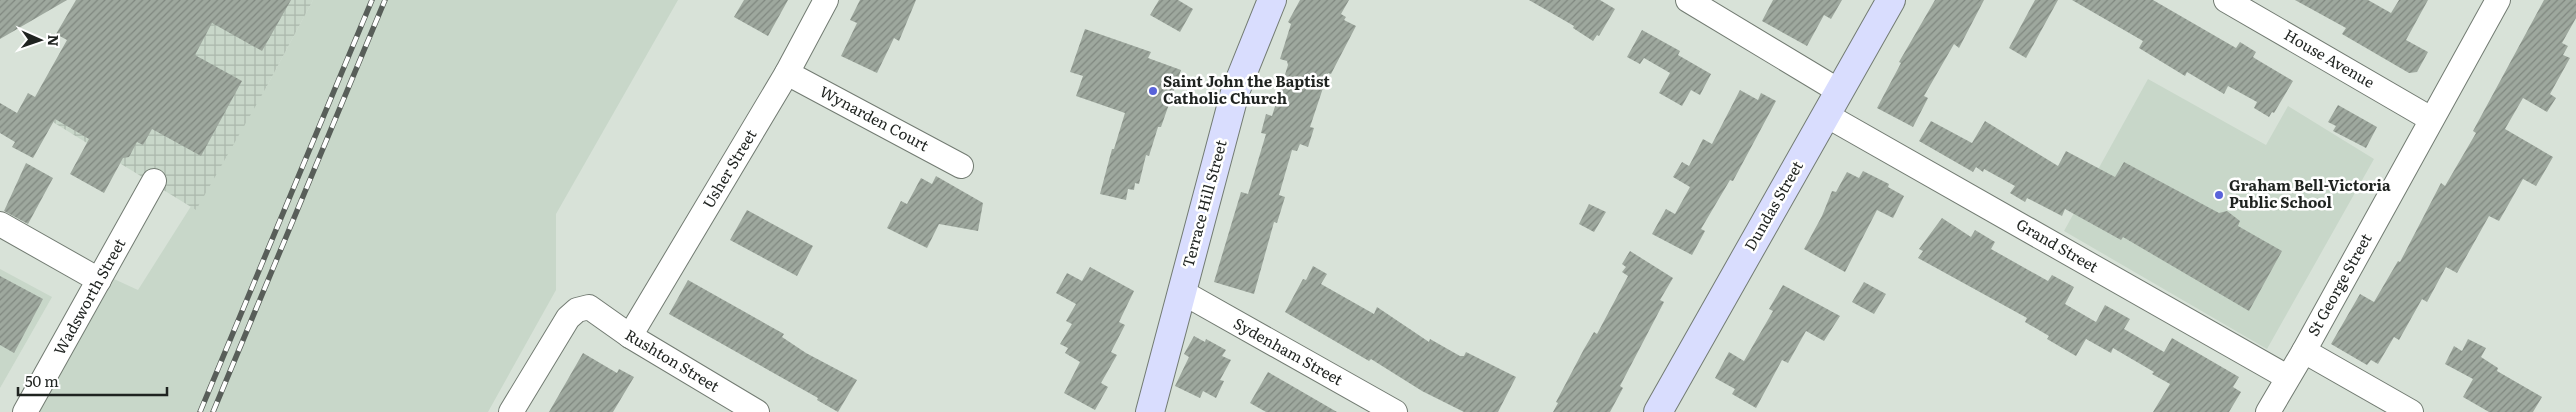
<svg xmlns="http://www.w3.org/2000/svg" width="2576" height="412" viewBox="0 0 2576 412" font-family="Literata,serif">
	<defs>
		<pattern id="industrial-grid" width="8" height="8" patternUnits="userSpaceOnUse" patternTransform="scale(1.25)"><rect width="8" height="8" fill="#c8d7c9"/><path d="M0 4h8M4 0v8" fill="none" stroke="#abb8ac"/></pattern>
		<pattern id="building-hatch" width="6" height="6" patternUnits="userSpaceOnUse" patternTransform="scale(1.25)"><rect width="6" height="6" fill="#9ea89e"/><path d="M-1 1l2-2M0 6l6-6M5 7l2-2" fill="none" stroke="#808880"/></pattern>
	</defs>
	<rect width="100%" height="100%" fill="#d8e2d8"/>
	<g fill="#c8d7c9">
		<polygon points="313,0 678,0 556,214 556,290 488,412 39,412 114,279 138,290 267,86"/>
		<polygon points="2148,79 2266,145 2288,106 2374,159 2267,349 2064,231"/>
		<polygon points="0,269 52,297 0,388"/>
	</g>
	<polygon fill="url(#industrial-grid)" points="90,0 313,0 267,86 196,210 30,108"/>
	<g fill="url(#building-hatch)">
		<polygon points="0,0 67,0 0,39"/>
		<polygon points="76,0 291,0 262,51 212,23 195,55 242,81 201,156 152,129 143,145 137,142 129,157 123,158 104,193 70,174 89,139 55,119 33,158 12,147 15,142 0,133 0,103 17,113 28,93 35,97 67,40 56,34"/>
		<polygon points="744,0 788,0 768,36 734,17"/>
		<polygon points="860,0 916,0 899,41 894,38 877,73 841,56 857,23 850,20"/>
		<polygon points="1159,0 1178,0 1193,9 1180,32 1150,15"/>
		<polygon points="1300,0 1349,0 1341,14 1346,17 1344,20 1356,26 1331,74 1328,73 1310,127 1314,128 1308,147 1300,144 1297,151 1292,150 1279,195 1285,197 1277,223 1274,222 1254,294 1214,282 1241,192 1248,194 1266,134 1261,133 1266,114 1272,116 1288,65 1287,61 1280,59 1291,24 1288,22"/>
		<polygon points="1529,0 1600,0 1615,9 1599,36 1597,35 1593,41 1573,28 1574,26"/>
		<polygon points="1773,0 1842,0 1831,19 1824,15 1807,46 1762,21"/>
		<polygon points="1935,0 1984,0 1959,48 1954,44 1924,96 1928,98 1913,127 1877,108 1901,63 1899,62"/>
		<polygon points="2035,0 2058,0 2026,58 2009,48"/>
		<polygon points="2072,0 2153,0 2236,48 2240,42 2256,52 2253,57 2256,59 2293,81 2274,113 2272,112 2269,117 2254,108 2257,102 2228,86 2224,94 2187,72 2185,76 2139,48 2143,41"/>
		<polygon points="2295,0 2368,0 2391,13 2399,0 2428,0 2406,40 2428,52 2417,72 2409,73 2342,34 2346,28"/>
		<polygon points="2544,0 2576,0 2576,18 2562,43 2568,46 2563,55 2570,58 2550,94 2556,98 2547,112 2523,98 2505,129 2553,157 2536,186 2523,179 2499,221 2489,216 2457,273 2446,267 2427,302 2422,299 2399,340 2394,337 2378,364 2371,360 2367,365 2331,344 2360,294 2374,302 2398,261 2400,262 2441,183 2445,186 2476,133 2473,131"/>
		<polygon points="1085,29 1151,52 1148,58 1181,70 1161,127 1158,127 1149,156 1146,155 1139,184 1135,183 1134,190 1128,189 1126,200 1100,194 1112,149 1114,149 1125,113 1076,96 1083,76 1070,72"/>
		<polygon points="1642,30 1680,51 1678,55 1711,74 1700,95 1691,90 1682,106 1659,93 1670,73 1644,58 1640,64 1627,57"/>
		<polygon points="1740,90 1758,100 1761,93 1776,101 1733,181 1730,180 1701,229 1705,231 1692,255 1652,234 1666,209 1675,214 1690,187 1673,177 1682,162 1689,166 1703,139 1712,144"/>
		<polygon points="2338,105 2377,127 2366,148 2333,131 2336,126 2328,122"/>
		<polygon points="1931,121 1972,143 1985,121 2058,166 2066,151 2115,177 2124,162 2219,213 2227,211 2240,221 2238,226 2282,251 2249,311 2123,237 2121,240 2065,209 2062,216 2027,198 2025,202 2010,193 2015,186 1984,169 1983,172 1976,167 1973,172 1919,141"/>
		<polygon points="26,163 53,178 28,224 4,211"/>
		<polygon points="1863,171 1889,184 1888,187 1904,196 1893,218 1877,210 1845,272 1804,249 1822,216 1832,191 1836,192 1847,172 1859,178"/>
		<polygon points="936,176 983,203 978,231 939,224 927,248 887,228 901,201 907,204 921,178 932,184"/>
		<polygon points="1589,204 1606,212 1594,232 1579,224"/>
		<polygon points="747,210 813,246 797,276 730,240"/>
		<polygon points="1942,218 1971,237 1975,230 1995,242 1991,249 2048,281 2052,275 2074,287 2065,304 2096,322 2105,305 2130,319 2124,329 2164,352 2172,338 2239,377 2233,387 2241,392 2229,412 2153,412 2170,384 2152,374 2154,372 2113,348 2111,353 2086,339 2076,356 2047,339 2049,336 2025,322 2027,318 1918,258 1923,251 1919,249"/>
		<polygon points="1630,251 1673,278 1660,300 1664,302 1620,386 1623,388 1610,412 1553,412 1558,403 1556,402 1584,349 1594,332 1597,334 1628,276 1622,272 1626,267 1622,264"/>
		<polygon points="1313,266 1327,274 1321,284 1374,314 1377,307 1429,342 1430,339 1460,356 1464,356 1466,352 1516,377 1498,412 1464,412 1422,391 1371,359 1369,361 1285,312 1303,279 1306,280"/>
		<polygon points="1090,267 1134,291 1119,322 1125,325 1111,352 1117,355 1101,383 1108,387 1095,410 1064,393 1080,362 1065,353 1068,348 1060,344 1072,324 1066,321 1076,304 1056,293 1067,273 1082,281"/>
		<polygon points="0,276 43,299 14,353 0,345"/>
		<polygon points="688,280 784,334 782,337 806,353 857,380 838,412 817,400 818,398 669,314"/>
		<polygon points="1864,282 1886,294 1874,314 1852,302"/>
		<polygon points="1783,285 1840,316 1824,341 1806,331 1788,363 1782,360 1756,408 1732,394 1735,389 1715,378 1729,352 1744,361 1773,311 1769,309"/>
		<polygon points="1194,336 1205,342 1206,339 1226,350 1222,356 1231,360 1220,380 1224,381 1216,398 1203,391 1200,398 1175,386 1189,357 1184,354"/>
		<polygon points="2468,339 2486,348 2481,357 2498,368 2497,371 2542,397 2533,412 2489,412 2463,397 2473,379 2445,364 2454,346 2462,351"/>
		<polygon points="583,353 617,373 619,369 634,377 613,412 549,412"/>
		<polygon points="1268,372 1287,383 1337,412 1266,412 1250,403"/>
	</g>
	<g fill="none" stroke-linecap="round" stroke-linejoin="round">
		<g stroke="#727b72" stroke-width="26">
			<g id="street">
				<polyline points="1688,0 1839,91"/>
				<polyline points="2226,0 2431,119"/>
				<polyline points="787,73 961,166"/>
				<polyline points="1826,115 2287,377"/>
				<polyline points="0,224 99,280"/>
				<polyline points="1182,292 1395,412"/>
				<polyline points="630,336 787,73 826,0"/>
				<polyline points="2304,351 2411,412"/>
				<polyline points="25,412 154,181"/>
				<polyline points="511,412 568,318 577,310 589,307 630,336 757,412"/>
				<polyline points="2268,412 2304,351 2498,0"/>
			</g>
		</g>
		<g stroke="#727b72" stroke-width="30">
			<g id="secondary">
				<polyline points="1150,412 1235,92 1272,0"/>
				<polyline points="1658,412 1891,0"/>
			</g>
		</g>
		<use href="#street" stroke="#fff" stroke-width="24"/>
		<use href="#secondary" stroke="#d9ddfe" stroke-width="28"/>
		<g stroke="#585e59" stroke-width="5.5">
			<g id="rail">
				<polyline points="200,412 372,0"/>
				<polyline points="213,412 385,0"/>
			</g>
		</g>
		<use href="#rail" stroke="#fff" stroke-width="4" stroke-dasharray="11" stroke-linecap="butt"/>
	</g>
	<g fill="#5963da" stroke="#fff" stroke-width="2">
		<circle cx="1153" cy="91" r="5"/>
		<circle cx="2219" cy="195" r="5"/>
	</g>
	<g text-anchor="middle" stroke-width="5" stroke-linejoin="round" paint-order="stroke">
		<g font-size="15" fill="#1f2320" stroke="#fff">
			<text transform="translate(2329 59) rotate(30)" y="5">House Avenue</text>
			<text transform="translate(874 119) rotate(28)" y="5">Wynarden Court</text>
			<text transform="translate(730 169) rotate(-59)" y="5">Usher Street</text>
			<text transform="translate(1205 204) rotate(-75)" y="5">Terrace Hill Street</text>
			<text transform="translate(1774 206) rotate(-60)" y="5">Dundas Street</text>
			<text transform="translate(2057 246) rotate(30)" y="5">Grand Street</text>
			<text transform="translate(2340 285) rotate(-61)" y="5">St George Street</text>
			<text transform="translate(90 297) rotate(-61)" y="5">Wadsworth Street</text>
			<text transform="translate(1288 352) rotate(29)" y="5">Sydenham Street</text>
			<text transform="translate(672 361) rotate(31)" y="5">Rushton Street</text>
		</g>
		<g font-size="15" font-weight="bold" fill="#1f2320" stroke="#fff" text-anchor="start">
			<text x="1163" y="87">Saint John the Baptist<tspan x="1163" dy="17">Catholic Church</tspan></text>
			<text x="2229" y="191">Graham Bell-Victoria<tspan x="2229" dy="17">Public School</tspan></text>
		</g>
	</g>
	<g transform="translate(40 40) rotate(92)" stroke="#ffffff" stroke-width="4" paint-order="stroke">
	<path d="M0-4L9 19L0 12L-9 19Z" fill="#1f2320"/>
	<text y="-8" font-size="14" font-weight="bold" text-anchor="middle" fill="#1f2320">N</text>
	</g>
	<path d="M18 387v8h149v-8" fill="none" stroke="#1f2320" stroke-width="2.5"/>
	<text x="25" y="387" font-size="15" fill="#1f2320" stroke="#ffffff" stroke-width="4" paint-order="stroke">50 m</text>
</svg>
